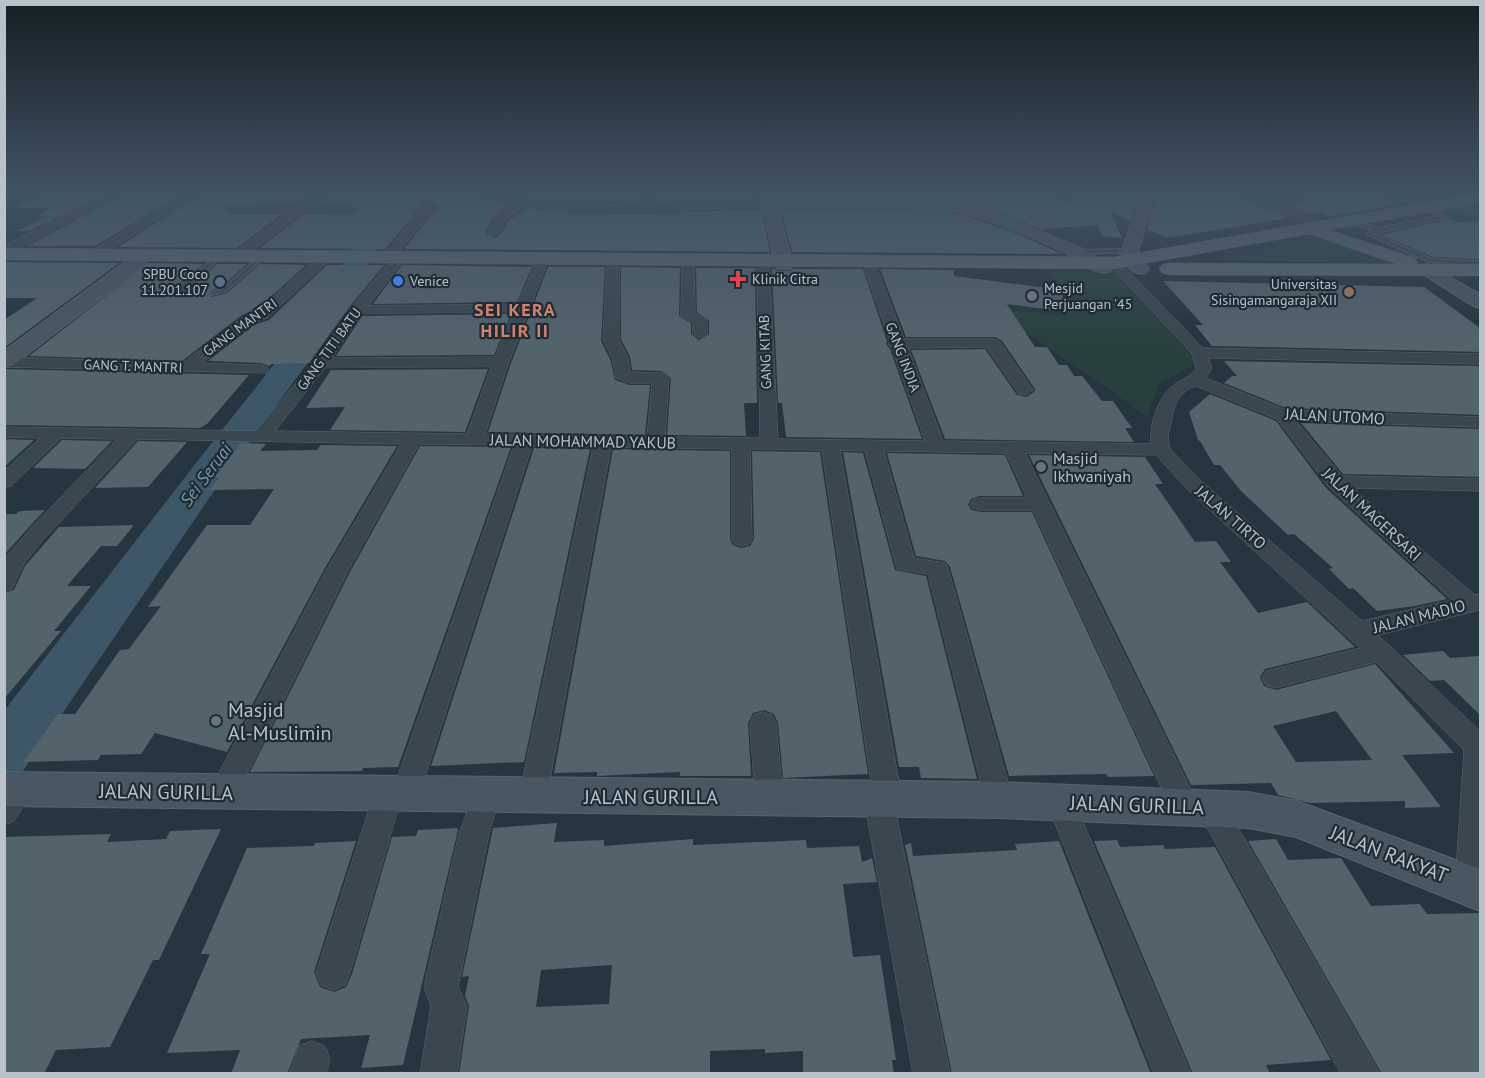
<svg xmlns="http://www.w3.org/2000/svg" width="1485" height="1078" viewBox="0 0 1485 1078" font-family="'PT Sans',sans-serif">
	<rect width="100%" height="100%" fill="#263640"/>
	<g fill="#28413f">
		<polygon points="1331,235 1405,264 1219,260"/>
		<polygon points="1114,271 1198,363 1159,384 1147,416 992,309 1064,315 1069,296 1049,273"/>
	</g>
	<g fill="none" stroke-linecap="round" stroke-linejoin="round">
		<polygon fill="#3d5768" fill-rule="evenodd" points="384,188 404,188 345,312 223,478 23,771 4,777 4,711 196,463 318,309"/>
	</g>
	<g fill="#52636c" fill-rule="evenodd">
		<polygon points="56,188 82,188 82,192 87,194 97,188 119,188 29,231 17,231 48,216 38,216 52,208 15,208"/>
		<polygon points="137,188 194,188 95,246 27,246"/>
		<polygon points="212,188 318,188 297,203 226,205 224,209 232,214 282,214 237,248 118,247"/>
		<polygon points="334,188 439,189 436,193 475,195 509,205 495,214 486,231 487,234 495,238 500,235 508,221 527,208 574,213 647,214 761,209 770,252 404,249 438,207 437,204 429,201 424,203 385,249 260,248 304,214 350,213 357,210 357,206 350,203 318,203"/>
		<polygon points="492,188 639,188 639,203 535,199 491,189"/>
		<polygon points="697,188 750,188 756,198 654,203 653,190"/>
		<polygon points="768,188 1047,188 1063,202 1071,202 1074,198 1063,188 1141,188 1130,221 1111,213 1122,238 1102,236 1098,225 1044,229 1047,232 1000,212 960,201 774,197"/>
		<polygon points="1159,188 1223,188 1224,190 1289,218 1167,238 1147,229"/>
		<polygon points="1281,188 1362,188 1363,190 1402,204 1330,217 1320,213 1308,214 1290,206 1302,204 1304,198"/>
		<polygon points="781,210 960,214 1018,234 1062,254 792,252"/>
		<polygon points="1449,219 1461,223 1480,220 1480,259 1433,257 1381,235"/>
		<polygon points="4,262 119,263 4,348 4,320 37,298 4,298"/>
		<polygon points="148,263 204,264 176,287 175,296 186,297 188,295 186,291 217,264 247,264 221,287 209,292 212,297 227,293 260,264 306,265 256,310 242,315 182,361 29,356"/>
		<polygon points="327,265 384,265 350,306 309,363 272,364 269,366 261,363 208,361 254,325 269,320"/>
		<polygon points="402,265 532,267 517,302 373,304"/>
		<polygon points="548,267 605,267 601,341 610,359 615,380 630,385 650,385 645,435 488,432 511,363"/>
		<polygon points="621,267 680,268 679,316 691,323 691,334 699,340 709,334 709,320 697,313 696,268 755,268 757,403 744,403 746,436 667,435 671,378 661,371 632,370 630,357 621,339"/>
		<polygon points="772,268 778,271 790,271 793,269 863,269 887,341 886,344 890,349 922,439 786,437 782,403 778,403"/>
		<polygon points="880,269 954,270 954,276 1063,290 1062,311 1007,304 1035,347 1047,347 1059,365 1067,365 1074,376 1082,376 1102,401 1113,401 1132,428 1125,428 1134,442 945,439 911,350 985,349 1017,395 1026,397 1034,392 1035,389 1002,341 995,337 906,337"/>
		<polygon points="1163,281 1424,287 1480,328 1480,352 1212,346 1195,325 1203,325"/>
		<polygon points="511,314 494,355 336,356 362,316"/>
		<polygon points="1224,361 1480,366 1480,415 1286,408 1224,383 1232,376 1237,376"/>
		<polygon points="4,369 249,375 207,424 200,428 4,425"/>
		<polygon points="488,369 465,432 330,430 345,407 306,408 331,370"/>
		<polygon points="1210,394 1276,421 1326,488 1447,599 1415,606 1377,611 1353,588 1349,589 1329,569 1333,568 1294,534 1288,535 1241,491 1220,465 1214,465 1200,441 1198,440 1189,412"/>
		<polygon points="1301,423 1480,429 1480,477 1343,474"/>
		<polygon points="4,439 34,440 4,467"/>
		<polygon points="62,440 112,441 85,469 33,468"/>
		<polygon points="138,441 187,442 148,487 95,488"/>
		<polygon points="241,443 266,444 260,451 317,450 321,445 397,446 325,568 227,752 155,733 141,754 101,755 98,760 23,762 58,714 75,714 120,650 129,649 161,606 148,607 207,525 250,525 274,489 209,490 220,477 214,477"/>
		<polygon points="420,446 511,447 398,767 363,768 362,771 250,772 351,570"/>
		<polygon points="534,448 590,449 524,762 431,766"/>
		<polygon points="613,449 730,451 730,539 733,545 741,548 750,546 754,539 752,451 820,452 868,774 783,778 778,723 774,714 764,710 753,713 748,723 751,776 680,776 680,772 597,776 597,772 554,773"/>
		<polygon points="843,452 863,453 895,570 926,576 977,779 921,778 919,767 899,767"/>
		<polygon points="887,453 1005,455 1023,496 979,496 971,499 968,505 972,510 980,512 1032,512 1154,776 1108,777 1106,774 1009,776 950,567 945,561 916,556"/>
		<path d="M1029,455L1145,457L1163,484H1155L1195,542L1216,541L1231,562H1220L1258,613L1307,602L1355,647L1265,669L1260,677L1264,686L1276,690L1375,664L1454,753L1402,755L1441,807L1405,808V801L1310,803L1278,795L1271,783L1191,785ZM1336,711L1372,760L1296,762L1273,726Z"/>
		<polygon points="45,510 29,527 4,555 4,514 16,514 20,511"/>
		<polygon points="134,525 117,546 101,546 67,586 91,586 54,631 61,631 4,699 4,593 14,590 25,566 59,527"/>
		<polygon points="1443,651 1450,658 1480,656 1480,715 1444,680 1430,681 1403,655"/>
		<path d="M557,823L554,842L604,840V846L693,839V845L806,840L807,848L859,846L862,862L872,858L877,882L843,884L853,957L880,955L896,1060H892L894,1074H803V1051L765,1053V1049L710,1051V1074H459L469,1006L465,996L469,976L462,977L493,828ZM612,965L609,1004L536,1007L541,970Z"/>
		<polygon points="457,828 458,830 403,1065 361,1068 370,1035 301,1039 287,1074 231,1074 240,1050 167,1053 210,954 201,954 247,848 314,846 315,843 356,841 314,972 320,987 334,992 346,987 352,974 392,837 416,836 418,830"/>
		<polygon points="221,829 159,960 153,960 110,1047 56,1050 44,1074 4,1074 4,837 111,834 107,842 166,839 170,831"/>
		<polygon points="1276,839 1288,860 1341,858 1371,906 1420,904 1427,914 1480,913 1480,1074 1382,1074 1248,841"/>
		<polygon points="1117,840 1120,847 1163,845 1165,849 1215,847 1331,1060 1266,1065 1270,1074 1193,1074 1094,841"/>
		<polygon points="1059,841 1151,1074 952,1074 905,845 911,843 913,856 1017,850 1015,844"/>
	</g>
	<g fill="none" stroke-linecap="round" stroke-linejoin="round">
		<g stroke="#58656d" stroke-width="2">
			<g id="lane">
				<polygon points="1442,203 1480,211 1480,215 1440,206 1439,205"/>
				<polygon points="1429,206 1448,217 1374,234 1432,259 1480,261 1480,265 1429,262 1366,234 1373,230 1347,222 1350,220 1379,228 1440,216 1427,209 1426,208"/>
				<polygon points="1130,249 1132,250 1132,252 1075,254 1072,252 1075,250"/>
				<polygon points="212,260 217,261 182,291 186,293 186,295 177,294 177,289"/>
				<polygon points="254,261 259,262 226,291 211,295 211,293 222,289"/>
			</g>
		</g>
		<g stroke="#58656d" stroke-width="1">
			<g id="street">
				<polygon points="4,188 10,188 4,191"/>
				<polygon points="84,188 95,188 88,192 84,191"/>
				<polygon points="123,188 135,188 4,255 4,246"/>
				<polygon points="198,188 210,188 95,258 91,259 85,255"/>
				<polygon points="321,188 332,188 312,205 350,205 356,208 350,211 303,212 242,259 234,259 232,256 234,253 289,212 232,212 226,209 228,207 298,205"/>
				<polygon points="458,188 473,188 535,201 574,204 641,205 641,188 651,188 652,205 769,200 774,203 769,206 647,212 574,211 526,206 506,219 498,234 494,236 488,232 497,215 514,204"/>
				<polygon points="1049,188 1060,188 1072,198 1071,200 1063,200"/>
				<polygon points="1225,188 1238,188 1270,201 1285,199 1264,188 1277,188 1303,200 1302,202 1282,205 1331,227 1329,229 1321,229"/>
				<polygon points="1364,188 1378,188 1435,208 1433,210 1425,210"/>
				<path d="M430,203L436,206L393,259H400L402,262L368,306L518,304L537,260H545L547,263L509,362L485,434L647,437L652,383H630L616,378L612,358L603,340L607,264L613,260L619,264V340L628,358L630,372L661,373L669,378L665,437L760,438L757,259L763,255L769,259L778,439L925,441L892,348L888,344L890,342L864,266L870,262L876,266L904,339H994L1000,342L1033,390L1025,395L1019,394L986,347L908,348L943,441L1151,444C1149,424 1158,397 1174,385C1182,378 1191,378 1196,368L1192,354L1110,266L1108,263L1110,260H1118L1203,348L1480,354V364L1208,358L1212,368L1206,378L1286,410L1480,417V427L1296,421L1342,476L1480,479V491L1354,488L1402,533L1475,595L1480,594V610L1378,635L1480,731V898L1471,901L1460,897L1455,886L1464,750L1376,662L1275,688L1266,685L1262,678L1266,671L1360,648L1186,488L1156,455L1025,453L1198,804L1201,798L1211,794L1221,798L1380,1074H1341L1197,809L1194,815L1184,819L1174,815L1033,510H980L973,508L970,504L973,500L980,498H1027L1006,453L884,451L914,558L945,563L948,568L1013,800L1009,809L999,813L989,809L985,800L928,574L897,569L865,451L840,450L902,799L898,808L895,809L950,1074H913L864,799L868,790L872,788L822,450L750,449L752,539L749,544L742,546L735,544L732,539V449L611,447L547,796L543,805L533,809L523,805L519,796L593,447L532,446L419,795L415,804L405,808L399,806L350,973L345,985L333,990L321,985L316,973L374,794L378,785L388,781L395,784L514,445L419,444L349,569L233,802L223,806L213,802L209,793L213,784L327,569L401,444L137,439L45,538L23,565L12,589L4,591L6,557L31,528L117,439L61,438L11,486L4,488V471L40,438L4,437V427L256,431L315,360L352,307L391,260H384L382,257L384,254L426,204ZM514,312L495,357L332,358L361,314ZM491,367L467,434L275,431L325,368ZM1196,386L1277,419L1328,486L1452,600L1362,621L1200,480L1170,449L1168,436L1174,409L1178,399L1187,390Z"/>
				<polygon points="320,258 326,262 324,265 267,318 253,323 202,363 261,365 267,367 269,370 267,373 4,367 4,357 183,363 243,317 257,312 316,259"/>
				<polygon points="688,260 694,264 695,314 707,320 707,334 700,338 693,334 693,322 681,316 682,264"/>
				<polygon points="763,712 772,715 776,723 783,798 779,807 769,811 759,807 755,798 750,723 754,715"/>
				<path d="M21,776L31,780L35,789L14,821L4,825C4,804 0,785 21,776Z"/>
				<polygon points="486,783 496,787 500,796 489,834 458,987 467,1006 457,1074 420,1074 431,1006 424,987 459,834 476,787"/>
				<polygon points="1061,790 1071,794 1191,1074 1154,1074 1047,803 1051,794"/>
				<polygon points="312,1041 325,1046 330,1059 326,1074 289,1074 299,1046"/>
			</g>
		</g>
		<g stroke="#58656d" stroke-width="2">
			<g id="secondary">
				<path d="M752,188H766L773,199L960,203L999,214L1085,250L1112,268L1109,272C1096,275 1086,265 1076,259C1040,239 999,223 960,212L778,208L793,265L790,269H778L775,265L762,203Z"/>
				<path d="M1143,188H1157L1137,255L1149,269L1146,273C1133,276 1127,266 1120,256Z"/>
				<polygon points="139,255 145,256 148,260 145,264 12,366 4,367 4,351 133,256"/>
				<polygon points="1427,264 1480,294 1480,308 1473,306 1421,273 1418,269 1421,265"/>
				<polygon points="4,772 999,782 1248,792 1297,801 1480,869 1480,911 1296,837 1248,828 999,818 4,806"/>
			</g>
		</g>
		<g stroke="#47535c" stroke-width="1">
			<polygon id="primary" points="1480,193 1480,203 1329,230 1416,258 1417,264 1480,264 1480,276 1169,275 1162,273 1159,269 1162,265 1169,263 1396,264 1309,234 1114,269 4,260 4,248 1114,257"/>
		</g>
		<polyline stroke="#475d5b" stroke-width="2" stroke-dasharray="2 2" stroke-linecap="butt" points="1158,219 1181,218 1193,213 1199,188"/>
		<use href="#lane" fill="#3b4750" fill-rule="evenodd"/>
		<use href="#street" fill="#3b4750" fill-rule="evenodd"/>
		<use href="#secondary" fill="#495762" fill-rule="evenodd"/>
		<use href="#primary" fill="#59676f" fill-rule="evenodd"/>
	</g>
	<linearGradient id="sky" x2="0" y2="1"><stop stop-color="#151e23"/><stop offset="0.56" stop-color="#415264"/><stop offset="1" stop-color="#415264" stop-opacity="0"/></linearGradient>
	<rect width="1485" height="338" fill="url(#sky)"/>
	<path fill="#e0444e" stroke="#1f2c35" stroke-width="2" d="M735 270h6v6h6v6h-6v6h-6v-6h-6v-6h6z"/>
	<circle fill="#3f7fe0" stroke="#1f2c35" stroke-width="2" cx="398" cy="281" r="6"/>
	<circle fill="#5c6f8a" stroke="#1f2c35" stroke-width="2" cx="220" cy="282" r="6"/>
	<circle fill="#8d6e63" stroke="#1f2c35" stroke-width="2" cx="1349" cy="292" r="6"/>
	<g fill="#6b7280" stroke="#1f2c35" stroke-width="2">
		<circle cx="1032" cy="296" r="6"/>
		<circle cx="1041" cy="467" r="6"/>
		<circle cx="216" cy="721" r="6"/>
	</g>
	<g text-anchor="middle" stroke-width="4.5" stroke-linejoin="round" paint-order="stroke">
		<g font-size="14" fill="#b7c2ca" stroke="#1f2c35" text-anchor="start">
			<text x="208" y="279" text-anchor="end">SPBU Coco<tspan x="208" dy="16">11.201.107</tspan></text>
			<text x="752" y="284">Klinik Citra</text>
			<text x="410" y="286">Venice</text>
			<text x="1337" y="289" text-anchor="end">Universitas<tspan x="1337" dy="16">Sisingamangaraja XII</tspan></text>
			<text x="1044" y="293">Mesjid<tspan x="1044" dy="16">Perjuangan '45</tspan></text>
		</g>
		<g font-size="14" fill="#b7c2ca" stroke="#1f2c35">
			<text transform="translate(240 327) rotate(-36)" y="5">GANG MANTRI</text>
			<text transform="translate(329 349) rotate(-54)" y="5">GANG TITI BATU</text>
			<text transform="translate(765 352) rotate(-92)" y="5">GANG KITAB</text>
			<text transform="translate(903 357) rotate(69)" y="5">GANG INDIA</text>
			<text transform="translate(133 366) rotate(2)" y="5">GANG T. MANTRI</text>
		</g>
		<g font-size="16" fill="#b7c2ca" stroke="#1f2c35">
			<text transform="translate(1335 416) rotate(3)" y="6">JALAN UTOMO</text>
			<text transform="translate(583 441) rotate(1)" y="6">JALAN MOHAMMAD YAKUB</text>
			<text transform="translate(1372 514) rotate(43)" y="6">JALAN MAGERSARI</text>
			<text transform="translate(1231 517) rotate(41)" y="6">JALAN TIRTO</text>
			<text transform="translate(1419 616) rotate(-14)" y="6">JALAN MADIO</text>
		</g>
		<g font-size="16" fill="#b7c2ca" stroke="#1f2c35" text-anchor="start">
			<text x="1053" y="464">Masjid<tspan x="1053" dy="18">Ikhwaniyah</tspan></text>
		</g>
		<g font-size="18" font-weight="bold" letter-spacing="1.5" fill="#d2836a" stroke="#1f2c35">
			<text x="515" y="316">SEI KERA<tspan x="515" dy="21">HILIR II</tspan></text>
		</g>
		<g font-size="18" font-style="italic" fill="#7998ac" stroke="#1f2c35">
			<text transform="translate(206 475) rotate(-53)" y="6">Sei Seruai</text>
		</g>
		<g font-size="20" fill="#b7c2ca" stroke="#1f2c35" text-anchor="start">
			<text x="228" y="717">Masjid<tspan x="228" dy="23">Al-Muslimin</tspan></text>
		</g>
		<g font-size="20" fill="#b7c2ca" stroke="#1f2c35">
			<text transform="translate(166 792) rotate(1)" y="7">JALAN GURILLA</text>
			<text x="651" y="804">JALAN GURILLA</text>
			<text transform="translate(1137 805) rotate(2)" y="7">JALAN GURILLA</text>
			<text transform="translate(1389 854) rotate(21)" y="7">JALAN RAKYAT</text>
		</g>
	</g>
	<rect width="1485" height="1078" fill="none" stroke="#b7c2ca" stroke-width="12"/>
</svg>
